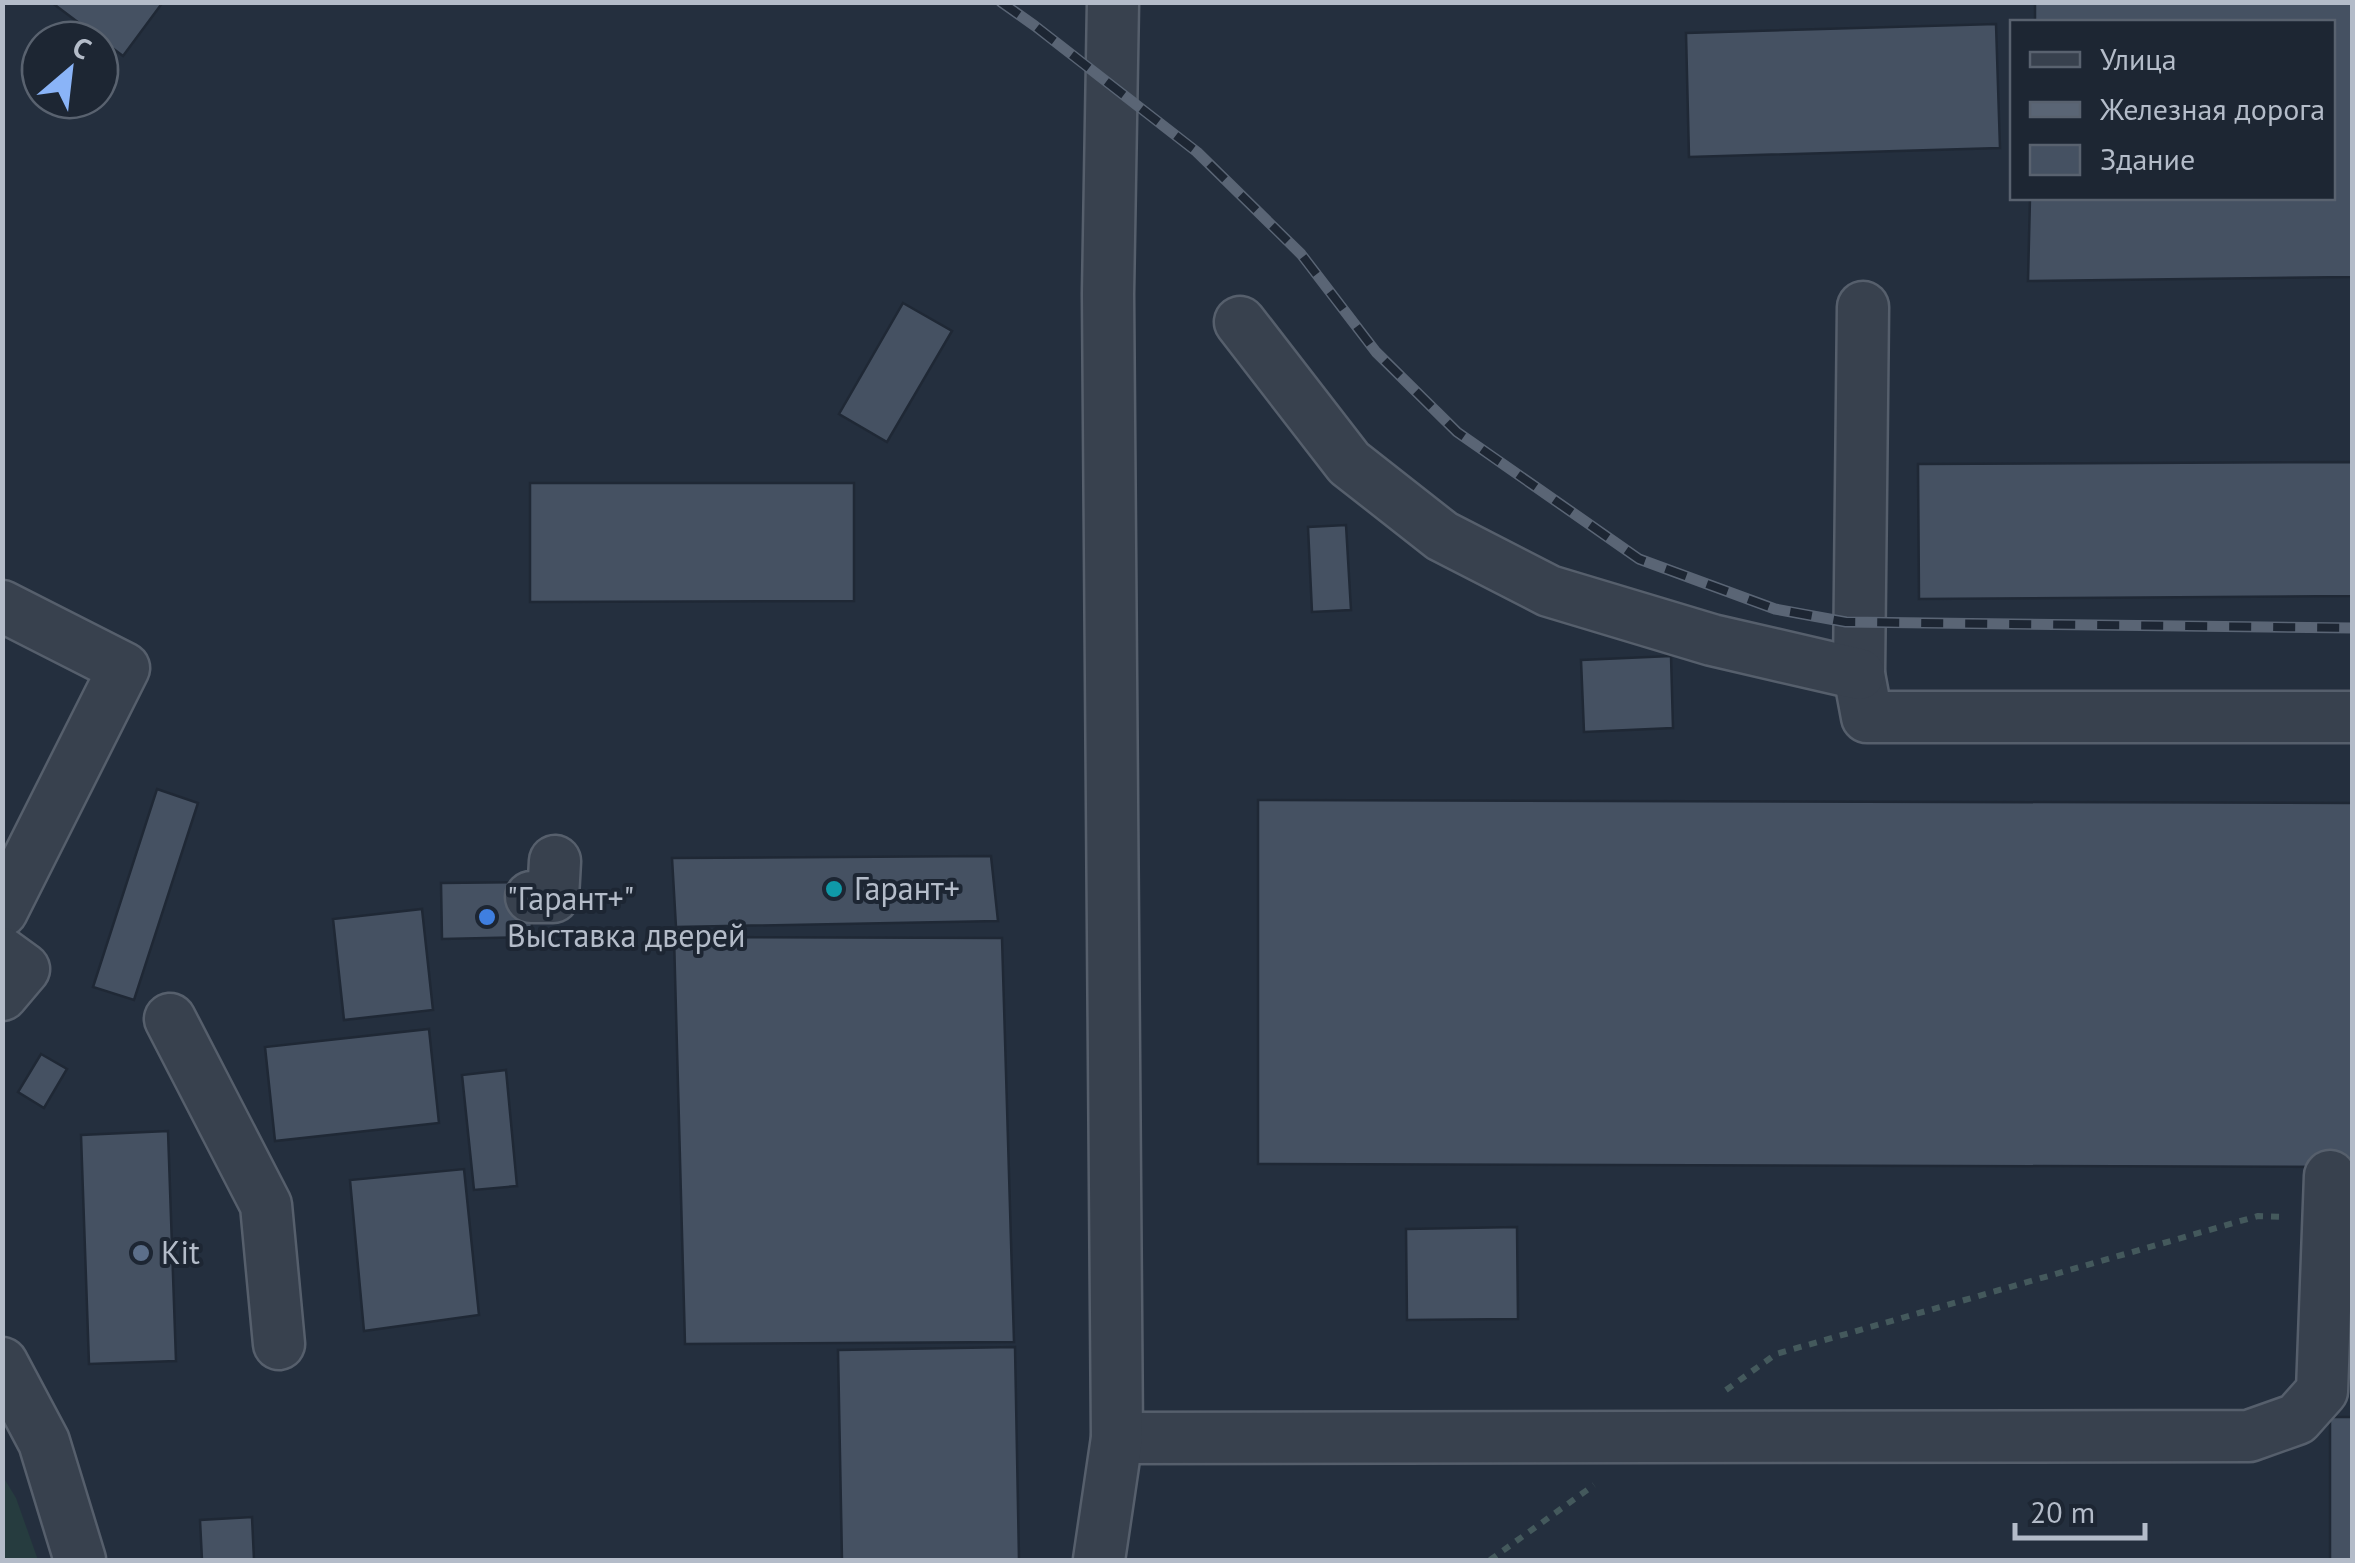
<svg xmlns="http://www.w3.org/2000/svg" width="2355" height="1563" viewBox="0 0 2355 1563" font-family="'PT Sans',sans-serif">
	<rect width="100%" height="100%" fill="#242f3e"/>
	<polygon fill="#263c3f" points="2,1475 16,1498 38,1560 3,1560"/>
	<g fill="#455162" stroke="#1f2835" stroke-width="2.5">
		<polygon points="51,2 163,2 123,56"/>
		<polygon points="2035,2 2352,2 2352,277 2028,281 2030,198 2332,198 2332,22 2035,22"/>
		<polygon points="1996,24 2000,148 1689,157 1686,33"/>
		<polygon points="903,303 952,331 887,442 839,414"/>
		<polygon points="2352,462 2352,596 1919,599 1918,464"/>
		<polygon points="530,483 854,483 854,601 530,602"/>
		<polygon points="1346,525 1351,610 1312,612 1308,527"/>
		<polygon points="1671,656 1673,728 1584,732 1581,660"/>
		<polygon points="157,789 198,803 134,1000 93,987"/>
		<polygon points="1258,800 2352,803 2352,1167 1258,1164"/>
		<polygon points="991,856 998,921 676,927 672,858"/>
		<polygon points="531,882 532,937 442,939 441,883"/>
		<polygon points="422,909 433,1010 344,1020 333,919"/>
		<polygon points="674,937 1002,938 1014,1342 685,1344"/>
		<polygon points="429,1029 439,1123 275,1141 265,1047"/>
		<polygon points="41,1054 67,1069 44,1108 18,1092"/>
		<polygon points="506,1070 517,1186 474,1190 462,1075"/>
		<polygon points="168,1131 176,1361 89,1364 81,1135"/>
		<polygon points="464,1169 479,1315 364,1331 350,1180"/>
		<polygon points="1517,1227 1518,1319 1407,1320 1406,1229"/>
		<polygon points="1015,1347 1019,1560 842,1560 838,1350"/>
		<rect x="2330" y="1417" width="22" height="143"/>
		<polygon points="252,1517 254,1560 202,1560 200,1520"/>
	</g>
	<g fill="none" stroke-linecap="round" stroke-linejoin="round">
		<g stroke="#565f6c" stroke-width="55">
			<g id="minor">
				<polyline points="1863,307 1859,674 1867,717 2352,717"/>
				<polyline points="1240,322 1349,463 1442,536 1549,591 1712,640 1859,674"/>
				<polyline points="2,606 124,668 2,911"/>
				<polyline points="531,897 553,897 555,861"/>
				<polyline points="2,953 24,969 2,995"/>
				<polyline points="170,1019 266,1205 279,1344"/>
				<polyline points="2,1363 44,1442 80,1560"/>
				<polyline points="1117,1438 2249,1436 2297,1419 2322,1391 2330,1176"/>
				<polyline points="1099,1560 1117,1438 1108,294 1113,2"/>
			</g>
		</g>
		<g stroke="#44595c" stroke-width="6" stroke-dasharray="8 8" stroke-linecap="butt">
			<polyline points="1726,1390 1776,1354 2258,1216 2283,1217"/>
			<polyline points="1490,1560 1594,1485"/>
		</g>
		<use href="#minor" stroke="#38414e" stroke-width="50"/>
		<g stroke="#5a6575" stroke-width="11">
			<polyline id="rail" points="1001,2 1035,26 1197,152 1301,254 1376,352 1457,432 1639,559 1775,609 1846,622 2352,628"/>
		</g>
		<use href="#rail" stroke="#1d2633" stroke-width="8" stroke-dasharray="22" stroke-linecap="butt"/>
	</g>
	<circle fill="#0f9aa8" stroke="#1d2633" stroke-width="4" cx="834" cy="889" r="10"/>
	<circle fill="#3f7fe0" stroke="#1d2633" stroke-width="4" cx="487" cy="917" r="10"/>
	<circle fill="#5c6f8a" stroke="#1d2633" stroke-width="4" cx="141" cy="1253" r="10"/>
	<g text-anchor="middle" stroke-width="8" stroke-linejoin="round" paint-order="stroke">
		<g font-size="32" fill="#b4bcc9" stroke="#1d2633" text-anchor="start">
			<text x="854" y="900">Гарант+</text>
			<text x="507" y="910">"Гарант+"<tspan x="507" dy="37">Выставка дверей</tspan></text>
			<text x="161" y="1264">Kit</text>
		</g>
	</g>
	<rect width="2355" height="1563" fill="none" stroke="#b4bcc9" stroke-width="10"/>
	<rect x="2010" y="20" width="325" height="180" fill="#1d2633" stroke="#59626f" stroke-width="2.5"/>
	<rect x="2030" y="52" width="50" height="15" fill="#38414e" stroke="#59626f" stroke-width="2.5"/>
	<text x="2100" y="70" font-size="30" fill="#b4bcc9">Улица</text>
	<rect x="2030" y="102" width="50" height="15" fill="#5a6575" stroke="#59626f" stroke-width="2.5"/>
	<text x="2100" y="120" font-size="30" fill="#b4bcc9">Железная дорога</text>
	<rect x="2030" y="145" width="50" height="30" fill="#455162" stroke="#59626f" stroke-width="2.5"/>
	<text x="2100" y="170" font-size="30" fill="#b4bcc9">Здание</text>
	<g transform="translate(70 70) rotate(28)"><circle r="48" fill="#1d2633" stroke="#59626f" stroke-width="2.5"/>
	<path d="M0-8L18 38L0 25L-18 38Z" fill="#8ab4f8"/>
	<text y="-15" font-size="28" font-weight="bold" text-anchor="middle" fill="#b4bcc9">С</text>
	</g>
	<path d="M2015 1523v15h130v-15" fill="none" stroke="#b4bcc9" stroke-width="5"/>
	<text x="2030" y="1523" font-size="30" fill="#b4bcc9" stroke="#1d2633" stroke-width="8" paint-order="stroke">20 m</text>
</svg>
